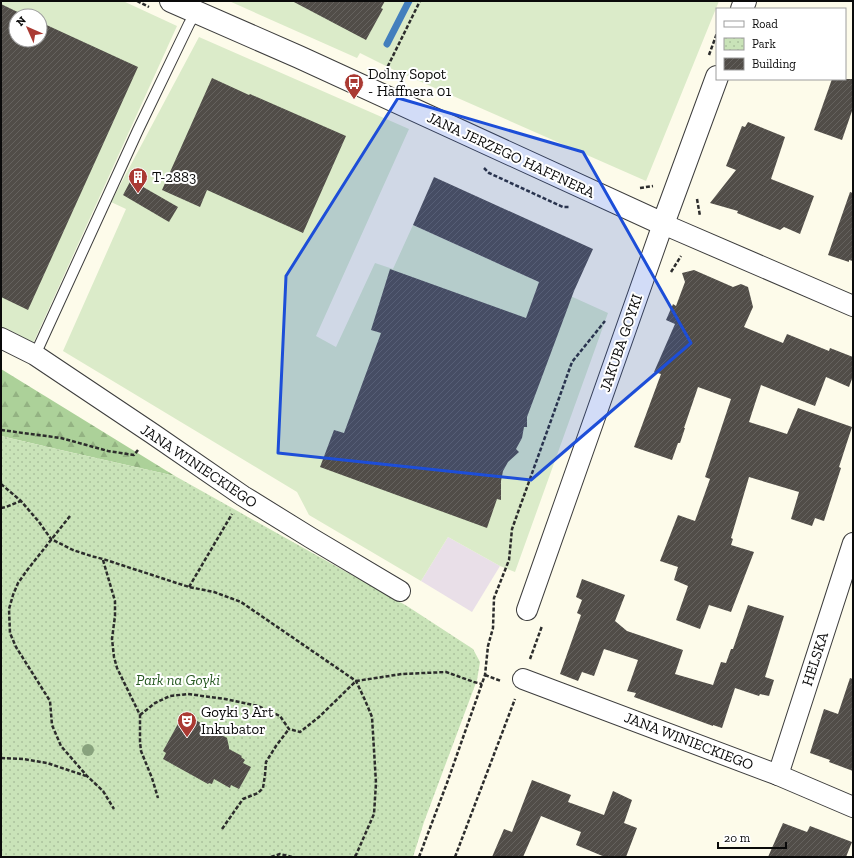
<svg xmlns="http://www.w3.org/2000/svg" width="854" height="858" viewBox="0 0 854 858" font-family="'Zilla Slab',serif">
	<defs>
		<pattern id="forest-firs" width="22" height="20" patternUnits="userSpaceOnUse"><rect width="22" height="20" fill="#acd199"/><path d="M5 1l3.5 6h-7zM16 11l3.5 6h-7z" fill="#93b282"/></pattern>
		<pattern id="park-dots" width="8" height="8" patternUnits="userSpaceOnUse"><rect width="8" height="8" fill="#c9e3b8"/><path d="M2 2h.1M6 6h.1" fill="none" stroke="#abc19d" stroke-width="1.8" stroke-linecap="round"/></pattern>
		<pattern id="building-hatch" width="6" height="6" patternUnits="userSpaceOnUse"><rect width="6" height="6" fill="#514d48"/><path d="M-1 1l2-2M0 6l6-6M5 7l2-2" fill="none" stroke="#65625e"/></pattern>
	</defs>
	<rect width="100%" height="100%" fill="#fdfbea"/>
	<polygon fill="#e9dfe8" points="448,537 500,566 472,612 421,581"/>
	<polygon fill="url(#forest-firs)" points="1,369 175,476 65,451 1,436"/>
	<polygon fill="url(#park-dots)" points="1,436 65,451 175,476 407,606 473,649 480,662 477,680 424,822 413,857 5,857 1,855"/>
	<g fill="#dbebc9" fill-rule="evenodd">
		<path d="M1,1H123L177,26L75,251L31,348L1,330ZM16,16H40V40H16Z"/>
		<polygon points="229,1 719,1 646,181 394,70 360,53 357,58"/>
		<polygon points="199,37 409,129 316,336 336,347 375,263 393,269 413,225 608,313 515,572 500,566 448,537 421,581 309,515 297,492 63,351 126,209 111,202"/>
	</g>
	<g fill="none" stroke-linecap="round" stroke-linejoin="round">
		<polyline stroke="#437fbd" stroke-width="7" points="387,44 409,1"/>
	</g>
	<g fill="url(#building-hatch)">
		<polygon points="292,1 385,1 381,8 383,9 366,40"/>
		<polygon points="1,4 26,16 16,16 16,40 40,40 40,22 138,67 28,310 1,297"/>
		<polygon points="212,78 249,95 250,94 346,136 303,233 207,190 200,207 162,190"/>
		<polygon points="832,79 853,79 853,108 842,140 814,130"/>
		<polygon points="748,122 785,137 771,179 814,196 800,234 784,227 780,230 737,213 738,211 710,203 736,170 726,166 742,126 745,127"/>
		<polygon points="434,177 593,249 574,291 527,417 527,427 524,427 522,438 516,449 519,452 508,462 503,471 501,481 501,500 497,499 487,528 320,467 334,430 344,433 381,333 371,330 390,269 526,318 539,282 413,225"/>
		<polygon points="131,180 178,207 169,222 123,195"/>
		<polygon points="850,192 853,193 853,261 849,260 849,262 828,255"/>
		<polygon points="694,270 733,287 741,284 748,287 753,307 744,327 783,343 787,334 829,351 830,348 853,357 853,376 849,387 826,377 815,406 761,385 749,422 787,434 798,408 852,427 839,467 841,468 824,521 815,518 812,526 791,519 799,492 749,477 731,538 733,539 731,545 754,552 731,612 709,605 700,629 676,620 688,586 674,580 678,567 660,561 678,515 695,521 710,479 705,477 731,399 698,387 684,428 685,428 680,443 678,443 672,460 634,447 661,374 654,372 675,324 666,320 673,304 676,306 685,282 682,273"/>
		<polygon points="582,579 625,595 615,621 627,631 683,650 675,674 713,685 721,662 726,663 731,649 733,649 748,605 784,616 765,677 774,680 769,696 760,694 759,696 735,688 722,728 713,725 713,726 634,697 636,693 627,691 638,660 604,649 594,676 582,672 578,681 560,674 581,615 577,613 582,600 576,597"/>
		<polygon points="850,678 853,679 853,771 829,762 830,760 810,753 824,709 838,714"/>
		<polygon points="192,718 227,738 229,747 229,749 242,756 241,757 245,760 243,763 251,767 239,789 231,785 230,788 214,779 212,784 209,783 208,784 163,759 166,753 163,751 179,722 182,725 185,721 189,723"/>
		<polygon points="532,780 571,795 568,802 604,815 613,791 632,800 624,823 637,828 626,857 605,857 576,845 581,832 541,816 523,857 492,857 504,829 512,832"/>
		<polygon points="783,823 807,832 810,826 852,842 846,857 768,857"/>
	</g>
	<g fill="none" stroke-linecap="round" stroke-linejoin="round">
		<g stroke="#3d3d3d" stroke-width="12">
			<polyline id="service" points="35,355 138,130 189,24 196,12"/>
		</g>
		<g stroke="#3d3d3d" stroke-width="22">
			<g id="minor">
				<polyline points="1,338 35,355 153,434 243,496 311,538 400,591"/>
				<polyline points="527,610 663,224 853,306"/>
				<polyline points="523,679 778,775 853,807"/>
				<polyline points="778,775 853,543"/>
			</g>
		</g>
		<g stroke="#3d3d3d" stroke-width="24">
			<g id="tertiary">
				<polyline points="171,1 299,57 663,224 717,77"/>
				<polyline points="742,9 745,1"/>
			</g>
		</g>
		<g stroke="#2c2c2c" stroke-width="2.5" stroke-dasharray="4 2" stroke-linecap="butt">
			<polyline points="137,1 149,7"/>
			<polyline points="709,55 717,33"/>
			<polyline points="385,72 420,1"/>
			<polyline points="484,168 489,173 563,207 570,207"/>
			<polyline points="640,188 653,186"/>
			<polyline points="697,199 700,216"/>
			<polyline points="671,272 681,256"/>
			<polyline points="1,430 61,438 108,451 134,455 138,450"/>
			<polyline points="1,484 21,501 39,522 51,539 73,550 91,556 103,559 189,587 214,592 241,602 356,681 365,700 372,717 376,783 374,814 356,855 353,857"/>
			<polyline points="1,508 6,507 21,501"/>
			<polyline points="70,516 28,569 18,583 13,595 9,609 10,633 16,647 50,701 52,725 61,746 87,776 103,791 114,809"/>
			<polyline points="103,560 115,601 115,616 112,639 114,657 117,668 140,715 140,742 141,751 152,778 158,798"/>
			<polyline points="189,587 232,514"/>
			<polyline points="530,659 542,626"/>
			<polyline points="485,675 501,681"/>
			<polyline points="140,715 155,703 170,696 188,694 225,699 258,706 280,716 289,729 300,732 319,717 356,681 402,674 446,672 474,682 482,684"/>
			<polyline points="1,758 23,759 47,763 86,776"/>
			<polyline points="222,829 243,799 258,793 263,788 265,775 266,762 276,746 289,729"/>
			<polyline points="271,857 280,854 292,857"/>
			<polyline points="419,857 447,783 485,675 488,646 493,628 494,598 509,560 512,529 572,362 605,321"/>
			<polyline points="455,857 515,699"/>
		</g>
		<use href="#service" stroke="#fff" stroke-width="10"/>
		<use href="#minor" stroke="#fff" stroke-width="20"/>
		<use href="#tertiary" stroke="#fff" stroke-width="22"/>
	</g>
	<circle fill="#88a27d" cx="88" cy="750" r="6"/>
	<path fill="#1d4ed8" fill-opacity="0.2" stroke="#1d4ed8" stroke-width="3" stroke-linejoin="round" d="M398,98L583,152L691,343L531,480L278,453L286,276Z"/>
	<defs>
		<g id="bus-pin" transform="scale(1)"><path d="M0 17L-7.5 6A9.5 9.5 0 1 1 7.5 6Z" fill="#aa3a33" stroke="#fff"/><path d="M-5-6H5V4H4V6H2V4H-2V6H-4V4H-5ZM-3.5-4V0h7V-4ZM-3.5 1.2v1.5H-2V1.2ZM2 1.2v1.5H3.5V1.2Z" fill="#fff"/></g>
		<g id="building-pin" transform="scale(1)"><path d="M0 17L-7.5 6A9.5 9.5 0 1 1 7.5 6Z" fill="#aa3a33" stroke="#fff"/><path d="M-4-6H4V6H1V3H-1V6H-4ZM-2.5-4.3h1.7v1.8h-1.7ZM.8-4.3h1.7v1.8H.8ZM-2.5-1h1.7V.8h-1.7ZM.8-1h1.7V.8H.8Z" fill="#fff"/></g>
		<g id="theatre-pin" transform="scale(1)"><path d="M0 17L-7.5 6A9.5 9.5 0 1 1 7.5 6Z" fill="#aa3a33" stroke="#fff"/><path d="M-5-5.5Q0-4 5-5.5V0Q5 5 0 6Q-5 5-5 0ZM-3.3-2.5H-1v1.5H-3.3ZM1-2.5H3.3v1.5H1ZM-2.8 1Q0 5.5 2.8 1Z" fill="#fff"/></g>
	</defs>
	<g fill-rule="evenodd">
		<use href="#bus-pin" x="354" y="83"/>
		<use href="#building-pin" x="138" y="177"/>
		<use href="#theatre-pin" x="187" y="721"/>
	</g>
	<g text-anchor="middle" stroke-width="4" stroke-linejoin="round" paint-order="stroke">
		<g font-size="15" fill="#0a0a0a" stroke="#fff" text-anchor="start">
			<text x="368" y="79">Dolny Sopot<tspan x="368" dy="17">- Haffnera 01</tspan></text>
			<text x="152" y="182">T-2883</text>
			<text x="201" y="717">Goyki 3 Art<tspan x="201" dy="17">Inkubator</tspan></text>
		</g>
		<g font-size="15" fill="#0a0a0a" stroke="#fff">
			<text transform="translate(511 155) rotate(25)" y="5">JANA JERZEGO HAFFNERA</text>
			<text transform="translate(621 343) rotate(-71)" y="5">JAKUBA GOYKI</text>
			<text transform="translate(199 466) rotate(34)" y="5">JANA WINIECKIEGO</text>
			<text transform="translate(815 659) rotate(-72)" y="5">HELSKA</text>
			<text transform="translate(689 741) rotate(21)" y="5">JANA WINIECKIEGO</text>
		</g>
		<g font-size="15" font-style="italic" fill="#285a23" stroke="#fff">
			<text x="178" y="685">Park na Goyki</text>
		</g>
	</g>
	<rect width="854" height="858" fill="none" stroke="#0a0a0a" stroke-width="4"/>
	<rect x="716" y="8" width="130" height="72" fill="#ffffff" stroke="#9d9d9d"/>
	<rect x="724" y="21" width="20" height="6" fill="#ffffff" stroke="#9d9d9d"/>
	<text x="752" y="28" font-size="12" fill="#0a0a0a">Road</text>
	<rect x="724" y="38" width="20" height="12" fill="url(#park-dots)" stroke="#9d9d9d"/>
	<text x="752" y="48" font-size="12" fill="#0a0a0a">Park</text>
	<rect x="724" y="58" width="20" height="12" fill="url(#building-hatch)" stroke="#9d9d9d"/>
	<text x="752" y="68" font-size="12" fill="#0a0a0a">Building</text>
	<g transform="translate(28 28) rotate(315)"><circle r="19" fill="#ffffff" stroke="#9d9d9d"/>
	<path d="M0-3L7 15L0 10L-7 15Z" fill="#aa3a33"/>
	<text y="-6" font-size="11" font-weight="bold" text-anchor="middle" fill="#0a0a0a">N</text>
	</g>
	<path d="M718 842v6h68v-6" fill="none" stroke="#0a0a0a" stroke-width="2"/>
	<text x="724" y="842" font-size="12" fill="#0a0a0a" stroke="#ffffff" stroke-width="3" paint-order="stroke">20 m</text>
</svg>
